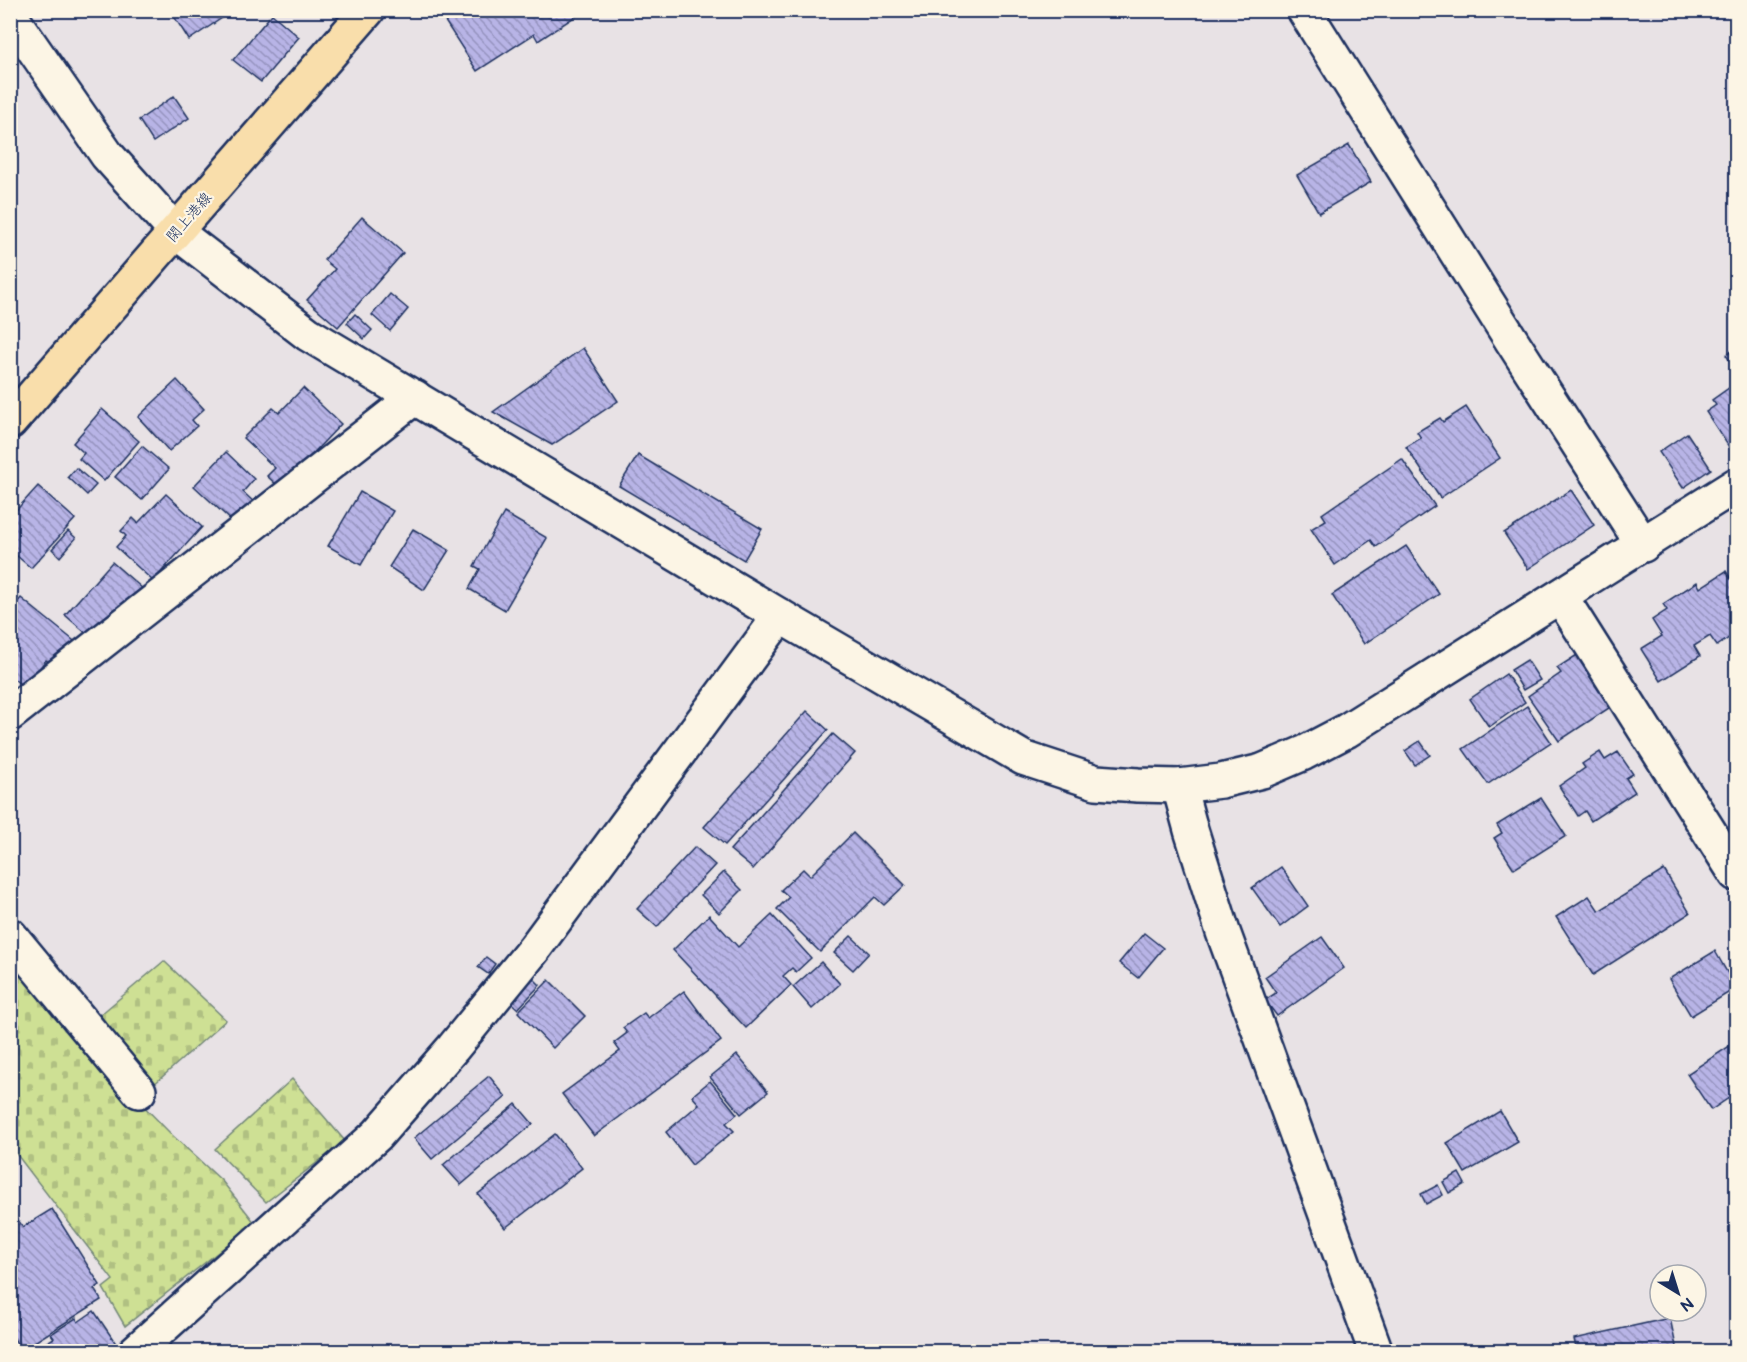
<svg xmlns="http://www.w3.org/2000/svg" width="1747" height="1362" viewBox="0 0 1747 1362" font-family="'Balsamiq Sans','Klee One',sans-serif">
	<defs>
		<pattern id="cemetery-stones" width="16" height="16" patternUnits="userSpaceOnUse" patternTransform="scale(1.5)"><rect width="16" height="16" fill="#cee094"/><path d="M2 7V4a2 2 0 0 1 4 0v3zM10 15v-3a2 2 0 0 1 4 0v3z" fill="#b0c082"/></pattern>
		<pattern id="building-back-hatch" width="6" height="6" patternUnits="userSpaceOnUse" patternTransform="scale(1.5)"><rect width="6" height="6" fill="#b8b4e6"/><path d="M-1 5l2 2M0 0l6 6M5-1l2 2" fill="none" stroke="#9593be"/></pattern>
	</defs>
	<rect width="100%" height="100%" fill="#e8e2e5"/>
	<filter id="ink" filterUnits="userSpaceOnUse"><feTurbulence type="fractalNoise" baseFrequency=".0167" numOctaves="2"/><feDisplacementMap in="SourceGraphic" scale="12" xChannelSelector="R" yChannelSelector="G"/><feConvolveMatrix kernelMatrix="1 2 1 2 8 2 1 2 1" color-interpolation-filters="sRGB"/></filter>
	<g filter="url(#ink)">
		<g fill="url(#cemetery-stones)" stroke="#748879" stroke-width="1.5">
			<polygon points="11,954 76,1037 172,1135 222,1181 255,1223 125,1326 103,1288 113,1280 11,1147"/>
			<polygon points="164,961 226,1020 152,1086 94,1020"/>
			<polygon points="292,1079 345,1141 266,1202 215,1149"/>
		</g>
		<g fill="url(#building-back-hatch)" stroke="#1b2f5e" stroke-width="1.5">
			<polygon points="170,10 234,10 189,40"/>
			<polygon points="448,10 585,10 538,41 534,34 477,71 441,15"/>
			<polygon points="272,14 299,37 261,82 233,60"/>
			<polygon points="174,96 189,118 153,142 139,120"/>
			<polygon points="1349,145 1371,182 1319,213 1297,175"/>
			<polygon points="362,217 403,253 338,327 307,300 335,269 324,260"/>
			<polygon points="390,294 408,309 390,331 372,315"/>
			<polygon points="355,314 372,330 364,339 347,323"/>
			<polygon points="583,348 618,401 552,445 493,412"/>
			<polygon points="1736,348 1736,370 1726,355"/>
			<polygon points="177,380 204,409 192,420 197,426 169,451 138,417"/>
			<polygon points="1736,383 1736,450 1733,453 1706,412 1716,405 1712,400"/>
			<polygon points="303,388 341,424 280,488 267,476 275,468 243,438 273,408 279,413"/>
			<polygon points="1466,407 1500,458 1440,498 1406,447 1421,438 1417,432 1440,418 1443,422"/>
			<polygon points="102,409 139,441 104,481 79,459 84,453 73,443"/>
			<polygon points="1687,433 1711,469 1683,488 1659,452"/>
			<polygon points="142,446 169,469 142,500 115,477"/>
			<polygon points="226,452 254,479 243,492 255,503 235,524 194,486"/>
			<polygon points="638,455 762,529 744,560 619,486"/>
			<polygon points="1402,459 1435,506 1376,547 1371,540 1335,565 1311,529 1326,520 1322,514"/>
			<polygon points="76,468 96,485 87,495 68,477"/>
			<polygon points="38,486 75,519 31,568 10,550 10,517"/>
			<polygon points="1571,490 1594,525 1528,569 1504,533"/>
			<polygon points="360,492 393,511 361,565 328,546"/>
			<polygon points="166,494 202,527 153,581 116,547 126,536 121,531 133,518 138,523"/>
			<polygon points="504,513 547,538 505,610 469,589 480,569 474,566"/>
			<polygon points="413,529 449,550 424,590 389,567"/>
			<polygon points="68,531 76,538 60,557 52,549"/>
			<polygon points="1406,546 1439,594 1364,644 1332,595"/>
			<polygon points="112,562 143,589 96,642 65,615"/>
			<polygon points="1726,571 1736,587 1736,633 1717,646 1710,636 1694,646 1700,656 1661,681 1641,649 1662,636 1652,620 1667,610 1663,604 1697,582 1700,588"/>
			<polygon points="21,598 78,644 58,669 46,660 24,687 10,676 10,611"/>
			<polygon points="1577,655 1612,706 1559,741 1528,696 1561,673 1557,668"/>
			<polygon points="1527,660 1540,680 1523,690 1511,670"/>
			<polygon points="1506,674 1525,702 1489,727 1470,699"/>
			<polygon points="1527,706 1551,742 1488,784 1463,749"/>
			<polygon points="807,711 828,730 725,845 704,827"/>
			<polygon points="833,734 855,753 753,869 730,850"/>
			<polygon points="1420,741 1430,755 1415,765 1405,751"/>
			<polygon points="1600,752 1605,760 1618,752 1633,774 1626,778 1635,792 1591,821 1585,811 1578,816 1559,786 1585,768 1582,764"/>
			<polygon points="1541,798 1566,836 1514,869 1494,838 1502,833 1497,825"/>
			<polygon points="853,833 905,885 884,905 875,897 820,952 777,909 789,897 781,890 803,869 810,876"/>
			<polygon points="695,847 715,865 657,927 637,909"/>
			<polygon points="1281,867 1308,906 1280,927 1252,888"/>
			<polygon points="1664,870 1690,913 1593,975 1556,917 1589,896 1599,911"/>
			<polygon points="724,872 742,890 719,913 701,895"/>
			<polygon points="709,915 738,947 772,915 811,958 796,972 792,968 783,976 791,985 746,1028 673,950"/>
			<polygon points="1144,933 1163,948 1138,978 1119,963"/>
			<polygon points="851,936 869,953 853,970 834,953"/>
			<polygon points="1322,937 1344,968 1277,1016 1265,1000 1276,993 1265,977"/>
			<polygon points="1715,951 1736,988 1691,1016 1669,979"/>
			<polygon points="486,957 495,964 488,974 478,967"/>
			<polygon points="821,962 840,984 812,1009 793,987"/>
			<polygon points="529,974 540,985 518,1009 506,998"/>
			<polygon points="549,980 585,1016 553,1048 518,1012"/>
			<polygon points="684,991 721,1041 594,1136 562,1094 620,1051 614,1043 627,1033 623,1028 644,1013 648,1018"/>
			<polygon points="1731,1045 1734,1050 1736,1049 1736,1093 1711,1110 1687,1074"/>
			<polygon points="737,1055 768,1092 741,1114 710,1077"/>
			<polygon points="489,1076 506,1097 432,1159 414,1138"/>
			<polygon points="710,1081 737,1114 726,1123 734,1131 692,1165 666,1132 699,1104 692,1096"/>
			<polygon points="516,1104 533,1124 461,1185 443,1165"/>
			<polygon points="1500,1111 1518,1142 1465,1173 1447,1143"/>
			<polygon points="555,1134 582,1168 505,1228 478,1194"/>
			<polygon points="1459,1173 1465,1184 1449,1193 1443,1182"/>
			<polygon points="1438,1185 1443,1195 1426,1204 1421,1194"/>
			<polygon points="52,1209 100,1285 94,1289 101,1300 22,1350 14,1339 10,1341 10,1224 18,1220 23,1227"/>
			<polygon points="94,1311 117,1345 106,1352 36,1352 35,1349 54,1338 51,1334 76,1318 78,1322"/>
			<polygon points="1670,1318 1677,1351 1577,1352 1574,1339"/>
		</g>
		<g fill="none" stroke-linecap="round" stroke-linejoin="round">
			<g stroke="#1b2f5e" stroke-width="38">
				<g id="minor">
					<polyline points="1304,10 1512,341 1643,545"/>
					<polyline points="10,15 107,155 176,232 308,334 780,616 1023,758 1096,782 1138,785 1179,786 1221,781 1262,771 1304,753 1346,731 1736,485"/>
					<polyline points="1561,597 1736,874"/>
					<polyline points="10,714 415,397"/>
					<polyline points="1179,786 1191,830 1223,932 1376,1352"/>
					<polyline points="10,935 139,1091"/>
					<polyline points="135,1352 377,1135 453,1048 534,949 780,616"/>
				</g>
			</g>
			<g stroke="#1b2f5e" stroke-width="38">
				<polyline id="major" points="10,422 368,10"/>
			</g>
			<use href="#minor" stroke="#fcf5e5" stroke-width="33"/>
			<use href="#major" stroke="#f9deab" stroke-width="33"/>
		</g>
	</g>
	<g text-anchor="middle" stroke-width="4.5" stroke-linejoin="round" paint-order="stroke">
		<g font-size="15" fill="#1b2f5e" stroke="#fcf5e5">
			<text transform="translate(189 217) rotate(-49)" y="5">閖上港線</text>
		</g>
	</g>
	<rect width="1747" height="1362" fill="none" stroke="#fcf5e5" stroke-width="36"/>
	<rect x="18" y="18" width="1711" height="1326" fill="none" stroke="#1b2f5e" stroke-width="2" filter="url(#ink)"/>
	<g transform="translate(1678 1293) rotate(142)"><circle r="28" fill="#fcf5e5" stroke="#a2a6af" stroke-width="1.5"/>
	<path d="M0-4.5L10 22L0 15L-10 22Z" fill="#1b2f5e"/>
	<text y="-9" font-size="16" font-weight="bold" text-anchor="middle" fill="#1b2f5e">N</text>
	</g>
</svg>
